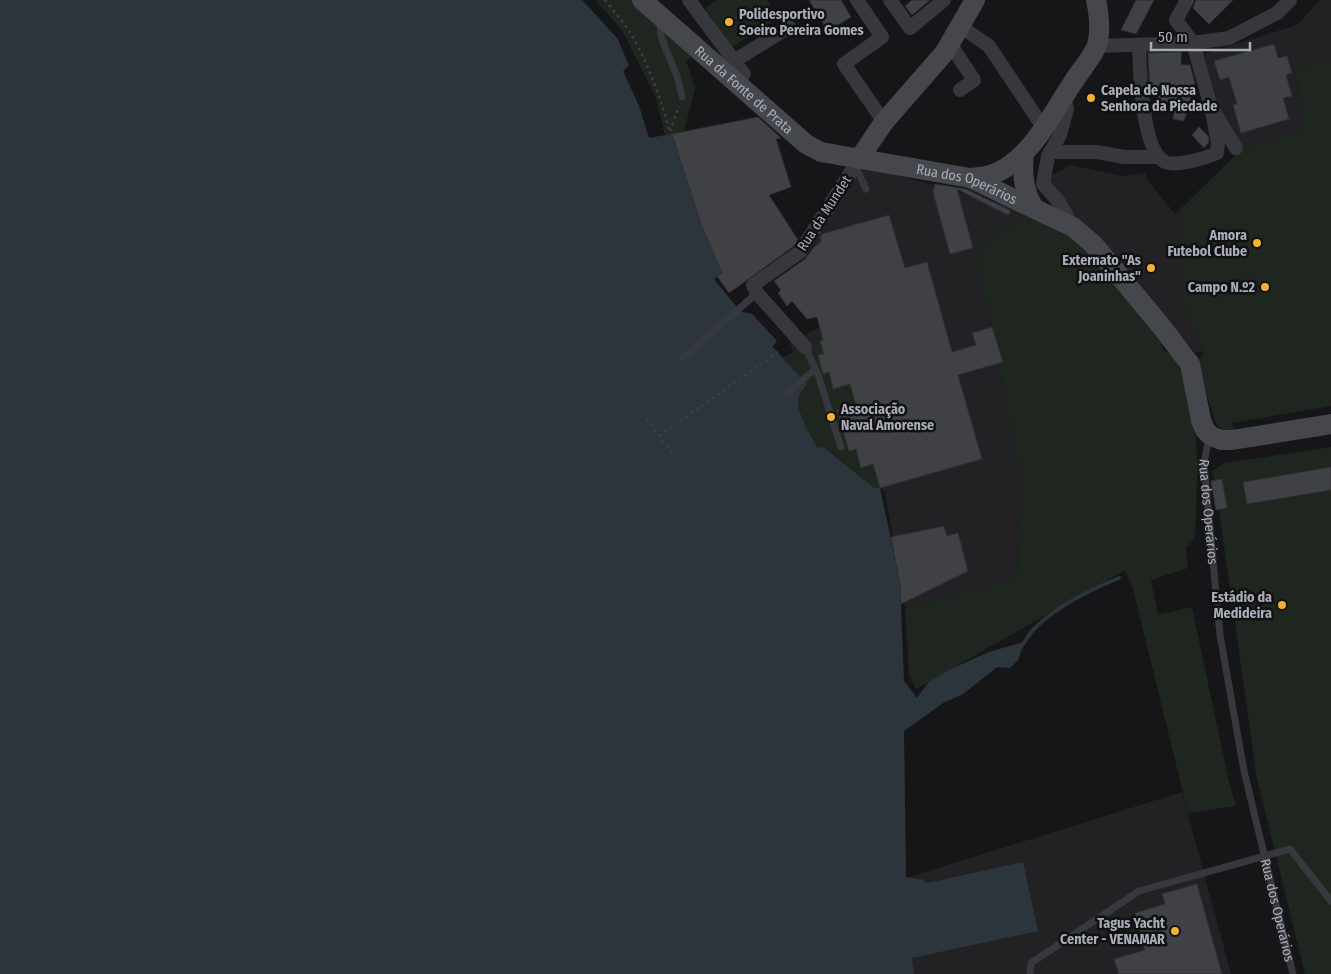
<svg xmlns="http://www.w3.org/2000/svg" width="1331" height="974" font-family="'Fira Sans Condensed',sans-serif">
<rect width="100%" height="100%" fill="#161618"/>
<!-- built -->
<g fill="#222225">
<path d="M1320,0H1331V59L1295,70L1304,130L1243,148L1219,109L1204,54L1297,25Z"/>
<path d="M860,165L1029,211L976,252L1020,473L1017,578L905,608L885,492L825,438L790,343L838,317L814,244Z"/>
<path d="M1070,165L1122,176L1145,173L1148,181L1175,214L1182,232L1187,314L1204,351L1196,353L1087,232L1069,208L1048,185V178Z"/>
<path d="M1182,792L1231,974H914L911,958L1037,930L1022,862L927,883L906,878Z"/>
</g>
<!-- green -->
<g fill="#1e261f">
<path d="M582,0L617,38L629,65L623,71L639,106L649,138L665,135L656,98L622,30L595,0H631L692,56L686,60L695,89L684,131L672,134L701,224L722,273L713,279L740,311L752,314L777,341L772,346L783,357L836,335L880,488L891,537L901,604L904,681L916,698L929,682L916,689L909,675L905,608L1017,578L1020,473L976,252L1029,211L1080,242L1165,336L1162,344L1163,350L1175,357L1183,377L1194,420L1198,464L1195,533L1193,541L1186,547L1188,568L1151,580L1158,615L1192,607L1229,782L1236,806L1188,813L1133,589L1125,570L953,668L970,662L989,652L1024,642L1018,660L1010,668L997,667L963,694L943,703L904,731L906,877L923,880L927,883L1023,862L1038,931L912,958L914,974Z"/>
<path d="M717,0H768L775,20L732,47L705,8Z"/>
<path d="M1331,59V406L1232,423L1235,434L1223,431L1215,421L1198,365L1204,351L1187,314L1181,282L1182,232L1175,214L1243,148L1304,130L1295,69Z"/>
<path d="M1331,447V974H1305L1257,779L1219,510H1216L1211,481L1214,480L1212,471L1225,463Z"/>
</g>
<!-- water -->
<path fill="#2c353c" d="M0,0H582L617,38L629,65L623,71L639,106L649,138L672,134L701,224L722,273L714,279L740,311L752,314L777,341L772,347L807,384C804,389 799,393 798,398C796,412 811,437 818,448L823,447L874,488H880L900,585L904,681L917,698L929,682L951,669L989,652L1024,642L1018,660L1010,668L997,667L963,694L943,703L904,731L906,877L923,880L927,883L1023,862L1038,931L912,958L914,974H0Z"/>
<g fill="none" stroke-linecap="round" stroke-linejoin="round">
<!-- stream -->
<path stroke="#2c353c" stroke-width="4" d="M1021,647C1025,642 1028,636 1032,631C1055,607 1089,590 1119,578"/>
</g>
<!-- building -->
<g fill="#404145" stroke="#303034">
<path d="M809,0H841L851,17L828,31Z"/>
<path d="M912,0H930L912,15L905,6Z"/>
<path d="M1136,0H1154L1136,34L1121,30Z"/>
<path d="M1196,0H1233L1209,24L1193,8Z"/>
<path d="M1274,44L1278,58L1287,56L1292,73L1286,75L1292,96L1283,98L1289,119L1241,133L1233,105L1237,104L1229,77L1220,80L1214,61Z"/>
<path d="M1181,52V65H1190L1195,84L1184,121L1173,119L1174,112L1167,113V110L1160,111L1157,91H1150L1149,71L1148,53Z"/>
<path d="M758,117L781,138L776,139L791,187L769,195L798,240L794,246L729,293L717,276L722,273L701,224L672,134Z"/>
<path d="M1199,127L1208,136L1209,142L1204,148L1192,135Z"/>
<path d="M935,184L966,189L1011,211L1008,215L957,189L973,248L950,254L933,192Z"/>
<path d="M889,215L905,268L927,262L952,352L976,345L972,333L992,327L1003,362L958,375L982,459L880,488L873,464L861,468L856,449L849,451L837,410L856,405L850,384L833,389L829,372L823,374L818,355L824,354L820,341L823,340L817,317L807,319L792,301L787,306L778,293L781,290L774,281L805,259L813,248L821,242L820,237L822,234Z"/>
<path d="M1331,467V490L1247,504L1243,482Z"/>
<path d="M1222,479L1227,508L1216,510L1211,481Z"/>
<path d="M944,526L947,536L958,533L968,571L901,604L900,585L891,537Z"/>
<path d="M1197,884L1222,974H1119L1114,959L1145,950L1135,913L1165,904L1162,894Z"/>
</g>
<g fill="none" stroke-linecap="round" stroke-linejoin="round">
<!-- path -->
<g stroke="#3d3f44" stroke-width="2.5" stroke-dasharray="2.5 4" stroke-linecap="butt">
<path d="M605,0C613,11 622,20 629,31C648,62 661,98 670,133"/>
<path d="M670,131L679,106"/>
<path d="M647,419L674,455"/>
<path d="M659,436L779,351"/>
</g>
<!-- lane -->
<g stroke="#37383d" stroke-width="7">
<path d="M660,21L661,37L677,76L682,97"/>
<path d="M855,165L866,189"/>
<path d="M805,347L818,375L841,447"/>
<path d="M683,358L757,293"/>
<path d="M788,393L815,369"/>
<path id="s1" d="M1211,437L1207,447L1204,464L1220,635L1244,771L1293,974"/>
<path d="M1030,974L1031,963L1139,891L1290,849L1331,901"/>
</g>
<!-- street -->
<g stroke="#37383d" stroke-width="14">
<path d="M689,0L744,74L734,81"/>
<path d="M857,0L882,37L844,64L884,122"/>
<path d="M890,0L910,28L944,0"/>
<path d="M1187,0L1176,20L1193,43L1211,107L1236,148"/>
<path d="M960,26L989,46L1043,127"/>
<path d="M950,44L974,80L960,90"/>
<path d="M1139,45C1140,69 1141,150 1165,162C1176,167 1206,158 1217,153L1218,143L1211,107"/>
<path d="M1097,46L1193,43L1229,38L1277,13L1290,0"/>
<path d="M734,61L789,27"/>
<path d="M1064,96L1067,109L1060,135L1048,156L1043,184L1059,202L1073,227"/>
<path d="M1050,152H1097L1124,157H1158"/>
<path d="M805,347L757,293L753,285L800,252L859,159"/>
</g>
<!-- secondary -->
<g stroke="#45474d" stroke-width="20">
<path id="s2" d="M642,0L806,144L821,152L970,178L1073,227L1093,244L1161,326L1190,364L1201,420L1205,430L1211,436L1221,440H1232L1331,424"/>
<path d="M1024,153C1022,174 1023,190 1034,208"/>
<path d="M859,159L884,122L945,52L975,0"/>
<path d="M970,178C979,177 988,177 996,173C1032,157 1051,115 1072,84C1078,74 1094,55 1097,45C1101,31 1099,14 1096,0"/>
</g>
</g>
<!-- markers -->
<g fill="#f2b134" stroke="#111113" stroke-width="2">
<circle cx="729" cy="22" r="5"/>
<circle cx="1091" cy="98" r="5"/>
<circle cx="1257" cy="243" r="5"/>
<circle cx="1151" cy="268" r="5"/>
<circle cx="1265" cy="287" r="5"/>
<circle cx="831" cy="417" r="5"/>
<circle cx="1282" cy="605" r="5"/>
<circle cx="1175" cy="931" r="5"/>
</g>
<g text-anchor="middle" stroke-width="5" stroke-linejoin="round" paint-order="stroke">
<!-- poi labels -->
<g font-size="14" font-weight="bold" fill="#a8adb8" stroke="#111113" text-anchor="end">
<text x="739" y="19" text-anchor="start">Polidesportivo<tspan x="739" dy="16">Soeiro Pereira Gomes</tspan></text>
<text x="1101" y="95" text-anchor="start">Capela de Nossa<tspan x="1101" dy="16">Senhora da Piedade</tspan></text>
<text x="1247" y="240">Amora<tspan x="1247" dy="16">Futebol Clube</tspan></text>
<text x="1141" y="265">Externato "As<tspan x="1141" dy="16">Joaninhas"</tspan></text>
<text x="1255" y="292">Campo N.º2</text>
<text x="841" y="414" text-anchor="start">Associação<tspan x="841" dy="16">Naval Amorense</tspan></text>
<text x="1272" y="602">Estádio da<tspan x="1272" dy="16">Medideira</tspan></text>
<text x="1165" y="928">Tagus Yacht<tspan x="1165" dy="16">Center - VENAMAR</tspan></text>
</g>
<!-- street labels -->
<g font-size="14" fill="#a8adb8" stroke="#111113">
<text dy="5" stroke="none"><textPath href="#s2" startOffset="136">Rua da Fonte de Prata</textPath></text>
<text dy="5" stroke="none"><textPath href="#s2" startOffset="385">Rua dos Operários</textPath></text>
<text transform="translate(824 213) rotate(-57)" y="5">Rua da Mundet</text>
<text dy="5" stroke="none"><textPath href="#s1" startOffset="76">Rua dos Operários</textPath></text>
<text dy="5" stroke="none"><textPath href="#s1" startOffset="481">Rua dos Operários</textPath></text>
</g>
</g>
<!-- scale -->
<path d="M1151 42v8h99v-8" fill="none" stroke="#a8adb8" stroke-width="2.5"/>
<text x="1158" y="42" font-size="15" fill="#a8adb8" stroke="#111113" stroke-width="4" paint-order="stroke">50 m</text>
</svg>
